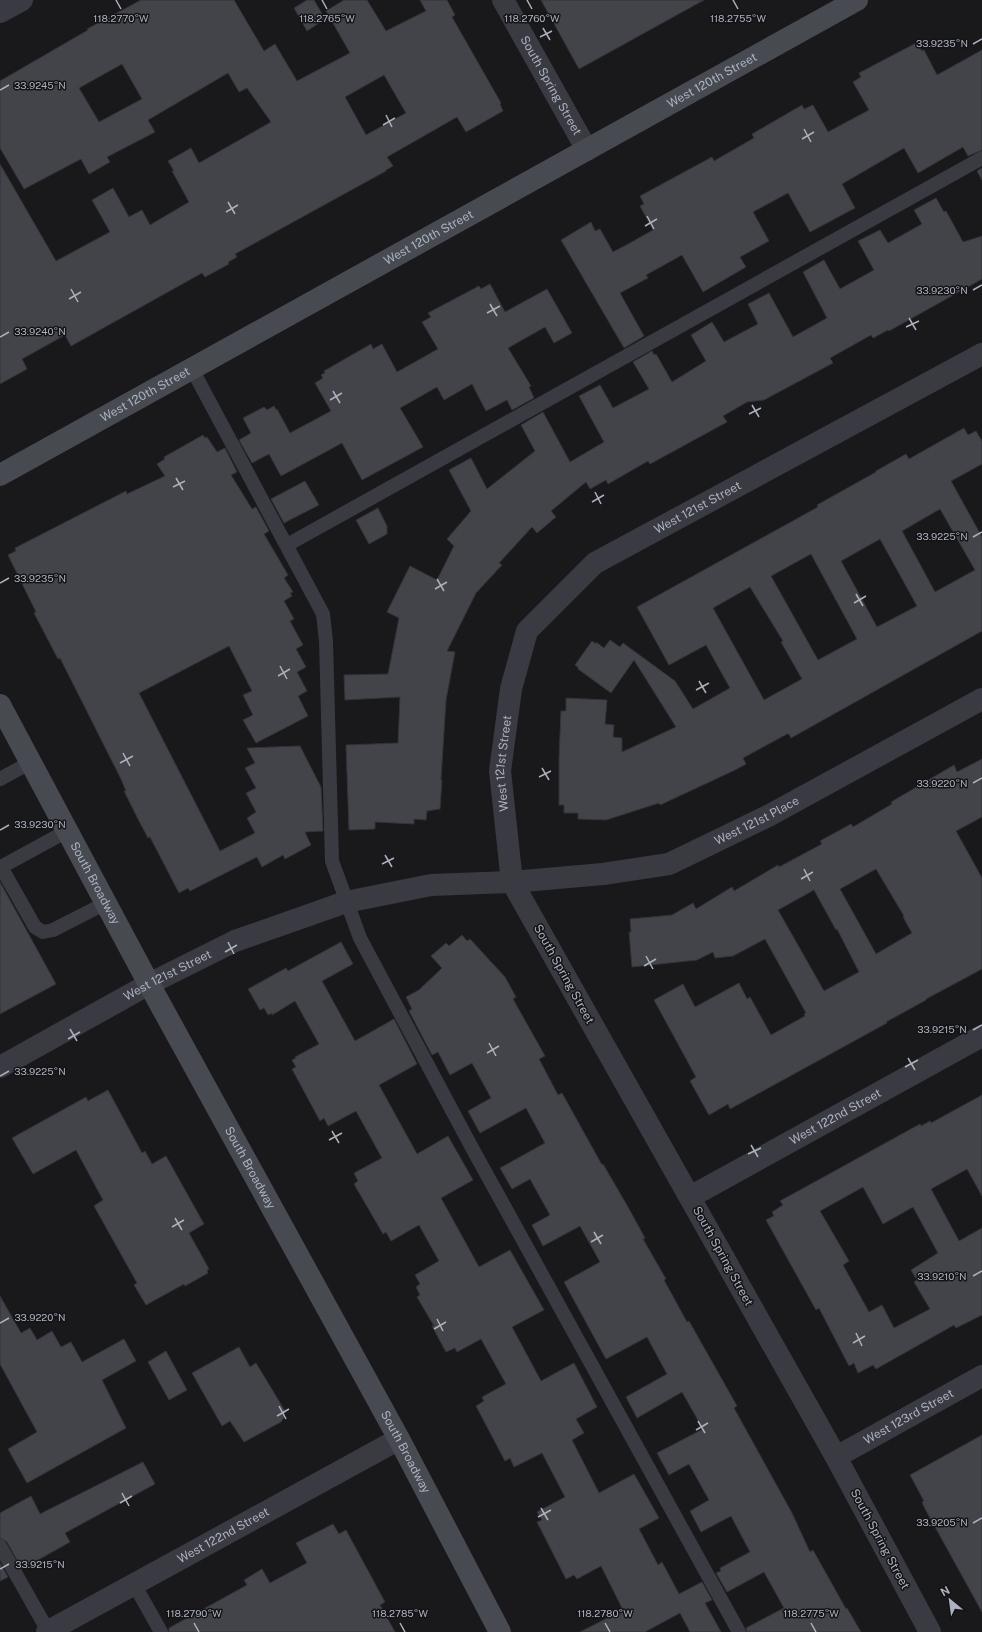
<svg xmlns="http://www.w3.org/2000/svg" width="982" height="1632" font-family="'Public Sans',sans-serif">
<rect width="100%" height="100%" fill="#19191c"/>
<!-- building -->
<g fill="#434449" stroke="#333338" fill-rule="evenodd">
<path d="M141,0H234L264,51L275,44L297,81L350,53L326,11L344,0H367L386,31L426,11L420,0H447L455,15L452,17L501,103L500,104L503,111L466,132L457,117L387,157L393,166L386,170V171L235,254L237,257L228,262L229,264L205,277L202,273L71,346L65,335L22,359L27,369L0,384V164L56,261L110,232L92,200L113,188L129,217L142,210L150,225L189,202L172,171H174L168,161L191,148L199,163L271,122L247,88L239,92L228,73L148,120L155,132L107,157L110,162L89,174L81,159L24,189L0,148V81L88,30L87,29ZM122,64L142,99L99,122L79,88ZM384,75L406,113L366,135L345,97Z"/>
<path d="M307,0H314L325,19L307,31L294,8Z"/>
<path d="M541,0H704L579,69Z"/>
<path d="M916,43L919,48H920L922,51L924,50L937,75L982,50V150L968,156L963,147L918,173L904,148L842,184L855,208L810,232L788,193L753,212L769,241L740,257L746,267L703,292L682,255L646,275L648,278L620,293L644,336L624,348L561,240L591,222L595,231L600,229L613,252L630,243L653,230L640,206L644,204L640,196L712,157L714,161L754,138L752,134L802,105L804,109L813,105L828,132L869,110L853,82L861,77L859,73Z"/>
<path d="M982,168V180L977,171Z"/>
<path d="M936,198L944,212L946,211L963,242L982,236V279L889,331L888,330L873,338L871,335L830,358L833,363L764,400L747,402L723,416L727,422L650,464L648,461L608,484L606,480L590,489L586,482L551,511L556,517L537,533L532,527L499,563L502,565L476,593L447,651L455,652L446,700L441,780H442L440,809L427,811L426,820L414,819V824L375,822V829L349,830L346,745L398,743L400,697L345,700L344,675L388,674L399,618L387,612L410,566L437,580L454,546L447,539L471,511L449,470L471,458L487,489L535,451L521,425L543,412L570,462L604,442L579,396L600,385L613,408L649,389L633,362L652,351L654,355L656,354L672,382L706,361L691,335L712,322L724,342L758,324L748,304L769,293L793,337L827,318L803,272L824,260L840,289L874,270L858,241L880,230L888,243L922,224L914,210Z"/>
<path d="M490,284L505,312L547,289L572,333L554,343L545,327L508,348L531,386L529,387L534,398L512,410L507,400L486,411L472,384L444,400L437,387L400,408L423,447L362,480L342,443L281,476L269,454L252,463L239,440L251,433L243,418L264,407L267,410L274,406L276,410L277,409L290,433L331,411L315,383L323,378L321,375L325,373L324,371L371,344L373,349L382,344L397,372L438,349L422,322L431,317L428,313L479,286L481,289Z"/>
<path d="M964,428L968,435L976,431L982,441V464L951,481L982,537V631L791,738L789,734H787L743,758L746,764L735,770L660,805L659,803L606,820L578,819V813H564V805H559V758L561,711H566V698L607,700L605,724L614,725L613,737L622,738V752L676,727L634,660L611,693L578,669V667L575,665L592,641L596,644V642L604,648L610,640L620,647L623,643L675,681L693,709L730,688L706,645L669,665L637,607L818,507L817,505L876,472V471L906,454L909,459ZM940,509L975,570L935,592L902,531ZM880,539L917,606L877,627L841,561ZM811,554L857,639L818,660L771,576ZM750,587L783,641L781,642L802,679L764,700L713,608Z"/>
<path d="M203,435L205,438L207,437L217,452L225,448L237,472L231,475L252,509L256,507L269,531L264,534L288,575L284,578L293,592L290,593L292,596L284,601L294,619L290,621L303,645L296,649L306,667L297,672L307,691L298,696L308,716L256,743L243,720L253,715L243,695L252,691L229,646L139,693L220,851L255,833L247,818L256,812L246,793L256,788L245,768L255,763L247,748L300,746L321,787L323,831L305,832L311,845L285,859L283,855L262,867L257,857L190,891L188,888L179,893L150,837L148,838L138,819L124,791H126L121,779L60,658L58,659L34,613L36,612L8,555L16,551L15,548L87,511L126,491L127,494L165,476L157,464L165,459L164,457Z"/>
<path d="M305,481L319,505L284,523L271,499Z"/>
<path d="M378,508L387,526V534L369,544L356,520Z"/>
<path d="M982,759V817L956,831L982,878V969L926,999V1000L886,1022L887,1023L730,1109L728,1104L709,1115L690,1081L696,1077L654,1000L683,984L695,1007L739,983L747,999L750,997L771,1035L805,1016L804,1014L806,1013L765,939L733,956L715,958L713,952L697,960L632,967L629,932H631L630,919L672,915L693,903L696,909L732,887L734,891L778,865L779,867L822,844L820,841L851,824L853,827L892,804L891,802L954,765L957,772ZM876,869L904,916L903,917L912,933L876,954L840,889ZM814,890L836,930L837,929L859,972L824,991L778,910Z"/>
<path d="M0,882L56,984L0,1014Z"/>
<path d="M462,935L467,941L470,939L505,977L516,997L513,999L545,1056L539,1059L558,1095L562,1093L602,1165L603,1164L628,1207L645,1238L643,1239L666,1279L664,1280L687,1322L689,1321L737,1406L734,1408L792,1513L810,1552L813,1550L846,1609L847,1608L861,1632H747L746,1628L784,1608L764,1572L727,1592L716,1573L721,1571L720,1568L750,1552L731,1516L701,1532L690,1511L709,1500L689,1464L669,1475L657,1453L703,1429L682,1392L637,1418L626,1397L667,1374L647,1337L606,1359L564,1282L600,1262L580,1226L543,1246L532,1225L550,1215L530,1179L512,1189L500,1168L545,1143L526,1108L480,1133L468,1111L491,1098L472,1063L450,1075L438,1052L432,1055L409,1011L412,1009L406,997L419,990L442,968L431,956L446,943L449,946Z"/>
<path d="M341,942L353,964L322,981L355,1041L394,1019L417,1064L379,1085L417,1154L448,1136L473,1180L441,1198L479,1267L510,1250L544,1310L512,1327L541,1381L574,1363L597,1407L576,1419L584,1433L572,1440L599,1493L634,1474L659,1518L639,1529L658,1565L662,1562L679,1594L702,1582L712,1600L705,1603L721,1632H690L680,1613L645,1632H580L623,1610L601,1566L577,1579L574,1575L566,1579L537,1522L542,1520L537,1512L565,1497L542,1453L514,1467L510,1458L505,1461L476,1406L484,1401L482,1397L506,1384L481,1339L457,1352L455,1348L446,1352L432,1326H434L417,1297L420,1295L416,1287L420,1284L415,1275L439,1261L419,1225L391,1241L386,1232L383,1234L354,1184L358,1181L354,1173L382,1158L377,1149L356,1111L328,1126L324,1118L320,1121L292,1069L296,1067L292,1060L296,1058L295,1057L319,1044L295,1001L272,1015V1013L268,1015L264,1008L260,1010L248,989L286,968L288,971Z"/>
<path d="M108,1090L142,1153L145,1151L152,1164L166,1156L204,1224L189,1233L209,1269L207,1270L208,1273L185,1286L184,1284L146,1305L134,1285L137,1283L94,1206L103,1200L76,1150L33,1174L12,1138L86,1097L88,1101Z"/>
<path d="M982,1095V1196L967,1169L931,1189L959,1241L982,1228V1315L956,1328L954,1325L876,1369L873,1365L858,1373L854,1363L849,1366L819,1308L816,1310L766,1220L774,1216L772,1212L783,1205L780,1201L920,1124L921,1126L930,1121L931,1123ZM863,1187L883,1224L913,1207L938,1253L911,1270L917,1280L914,1282L930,1309L894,1328L882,1305L869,1312L843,1265L849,1261L820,1211Z"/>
<path d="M0,1296L21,1333L30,1328L37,1340L52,1331L61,1347L71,1342L82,1362L124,1339L136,1361L102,1380L126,1428L27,1483L8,1449L37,1432L0,1364Z"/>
<path d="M239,1347L250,1367L256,1363L285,1411L284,1417L281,1422L244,1442L230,1421L222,1426L192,1373Z"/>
<path d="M166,1351L187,1390L169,1400L148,1362Z"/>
<path d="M982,1435V1612L924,1507L922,1502L924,1501L910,1475Z"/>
<path d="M143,1462L155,1484L65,1533L70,1542L22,1569L7,1542L0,1538V1513L31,1496L40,1514Z"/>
<path d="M333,1524L339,1534L346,1530L385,1602L380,1605L395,1632H169V1628L247,1585L244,1580L262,1569L270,1583L307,1563L296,1543Z"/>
<path d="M0,1563L8,1577L0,1581Z"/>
</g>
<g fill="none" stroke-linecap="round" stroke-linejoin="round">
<!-- lane -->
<g stroke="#3a3b42" stroke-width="14">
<path d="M192,369L323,614L326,641L332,861L360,938L471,1146L739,1632"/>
<path d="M287,545L982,158"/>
<path d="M0,779L31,762"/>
<path d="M67,831L1,867L35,927L43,932L53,930L106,903"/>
<path d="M0,1546L48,1631"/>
<path d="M134,1584L161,1632"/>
</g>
<!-- street -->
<g stroke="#3a3b42" stroke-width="22">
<path id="s1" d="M503,0L587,150"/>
<path d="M0,12L22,0"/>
<path id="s2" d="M0,1067L149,984L235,941L346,902L431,885L512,882L603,874L669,864L768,816L982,699"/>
<path id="s3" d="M690,1197L982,1036"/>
<path id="s4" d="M836,1457L982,1376"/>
<path id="s5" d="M47,1632L399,1439"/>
<path id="s6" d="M930,1632L836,1457L512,882L500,771L511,689L527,631L595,563L982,354"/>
</g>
<!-- secondary -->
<g stroke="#484a52" stroke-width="22">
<path id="s7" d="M0,475L857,0"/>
<path id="s8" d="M0,705L149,984L399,1439L500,1632"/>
</g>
</g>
<!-- ticks -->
<path fill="none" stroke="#abb1bd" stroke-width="1.5" d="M116,0L121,9M322,0L327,9M527,0L532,9M733,0L738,9M543,28L550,40M540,37L552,31M973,44L982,39M0,90L9,85M386,115L392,127M383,125L395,118M804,129L811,142M802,139L814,132M228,202L235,214M226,212L238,205M647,216L654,229M645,226L657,219M71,289L78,302M973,290L982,285M69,299L81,292M490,304L497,316M487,313L500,306M909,318L916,330M906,327L919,321M0,337L9,332M333,391L340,403M330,400L342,393M752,405L759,417M749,414L761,408M176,478L183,490M173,487L185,481M595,492L601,504M592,502L604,495M973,537L982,532M437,579L444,591M0,583L9,578M435,589L447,582M856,594L863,606M854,603L866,596M280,666L287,679M278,676L290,669M699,681L706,693M696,690L709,683M123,753L130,766M120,763L133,756M542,768L549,780M539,777L551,771M973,783L982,778M0,830L9,825M385,855L392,867M382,864L394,858M804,869L810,881M801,879L813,872M228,942L234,954M225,952L237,945M646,956L653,969M644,966L656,959M70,1029L77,1041M973,1030L982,1025M68,1039L80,1032M489,1043L496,1056M487,1053L499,1046M908,1058L915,1070M905,1067L918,1060M0,1076L9,1071M332,1131L339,1143M329,1140L342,1133M751,1145L758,1157M748,1154L761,1148M175,1218L182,1230M172,1227L184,1220M594,1232L601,1244M591,1242L603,1235M973,1276L982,1271M437,1319L443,1331M0,1323L9,1318M434,1329L446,1322M856,1333L862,1346M853,1343L865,1336M279,1406L286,1419M277,1416L289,1409M698,1421L705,1433M696,1430L708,1423M122,1493L129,1506M120,1503L132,1496M541,1508L548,1520M538,1517L551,1510M973,1523L982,1518M0,1569L9,1564M194,1623L199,1632M400,1623L405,1632M605,1623L610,1632M811,1623L816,1632"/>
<g text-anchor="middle" stroke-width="3" stroke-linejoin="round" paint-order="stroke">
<!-- street labels -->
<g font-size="12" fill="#abb1bd" stroke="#141417">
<text dy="4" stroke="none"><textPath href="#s7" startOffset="814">West 120th Street</textPath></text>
<text dy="4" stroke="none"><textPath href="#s1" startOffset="98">South Spring Street</textPath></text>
<text dy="4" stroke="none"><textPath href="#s7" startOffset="490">West 120th Street</textPath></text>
<text dy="4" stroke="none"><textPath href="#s7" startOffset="166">West 120th Street</textPath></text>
<text dy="4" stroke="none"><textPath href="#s6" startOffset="1326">West 121st Street</textPath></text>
<text dy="4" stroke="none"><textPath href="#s6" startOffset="978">West 121st Street</textPath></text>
<text dy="4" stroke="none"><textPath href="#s2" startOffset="808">West 121st Place</textPath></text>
<text dy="4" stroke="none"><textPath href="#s8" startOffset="202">South Broadway</textPath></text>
<text transform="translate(564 974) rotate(61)" y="4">South Spring Street</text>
<text dy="4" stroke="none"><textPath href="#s2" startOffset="191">West 121st Street</textPath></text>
<text dy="4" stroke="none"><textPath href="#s3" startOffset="166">West 122nd Street</textPath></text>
<text dy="4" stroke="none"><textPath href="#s8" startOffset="526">South Broadway</textPath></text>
<text transform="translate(723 1256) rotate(61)" y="4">South Spring Street</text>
<text dy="4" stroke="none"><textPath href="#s4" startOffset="83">West 123rd Street</textPath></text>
<text dy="4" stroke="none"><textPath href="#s8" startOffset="850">South Broadway</textPath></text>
<text dy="4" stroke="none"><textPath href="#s5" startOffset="201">West 122nd Street</textPath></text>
<text transform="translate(880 1539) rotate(62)" y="4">South Spring Street</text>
</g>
</g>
<g font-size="10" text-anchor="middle" fill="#abb1bd" stroke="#141417" stroke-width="3" stroke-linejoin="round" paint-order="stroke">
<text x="121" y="22">118.2770°W</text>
<text x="327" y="22">118.2765°W</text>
<text x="532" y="22">118.2760°W</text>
<text x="738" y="22">118.2755°W</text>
<text x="942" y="47">33.9235°N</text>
<text x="40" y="89">33.9245°N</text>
<text x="942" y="294">33.9230°N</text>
<text x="40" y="335">33.9240°N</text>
<text x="942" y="540">33.9225°N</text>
<text x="40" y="582">33.9235°N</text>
<text x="942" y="787">33.9220°N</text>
<text x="40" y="828">33.9230°N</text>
<text x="942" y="1033">33.9215°N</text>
<text x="40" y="1075">33.9225°N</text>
<text x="942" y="1280">33.9210°N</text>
<text x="40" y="1321">33.9220°N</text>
<text x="942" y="1526">33.9205°N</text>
<text x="40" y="1568">33.9215°N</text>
<text x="194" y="1617">118.2790°W</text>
<text x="400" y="1617">118.2785°W</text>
<text x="605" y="1617">118.2780°W</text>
<text x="811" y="1617">118.2775°W</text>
</g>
<!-- north arrow -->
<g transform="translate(950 1600) rotate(331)" stroke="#141417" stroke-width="3" paint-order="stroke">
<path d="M0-3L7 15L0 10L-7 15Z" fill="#abb1bd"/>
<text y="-6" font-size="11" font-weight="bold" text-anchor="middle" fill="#abb1bd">N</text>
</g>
</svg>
